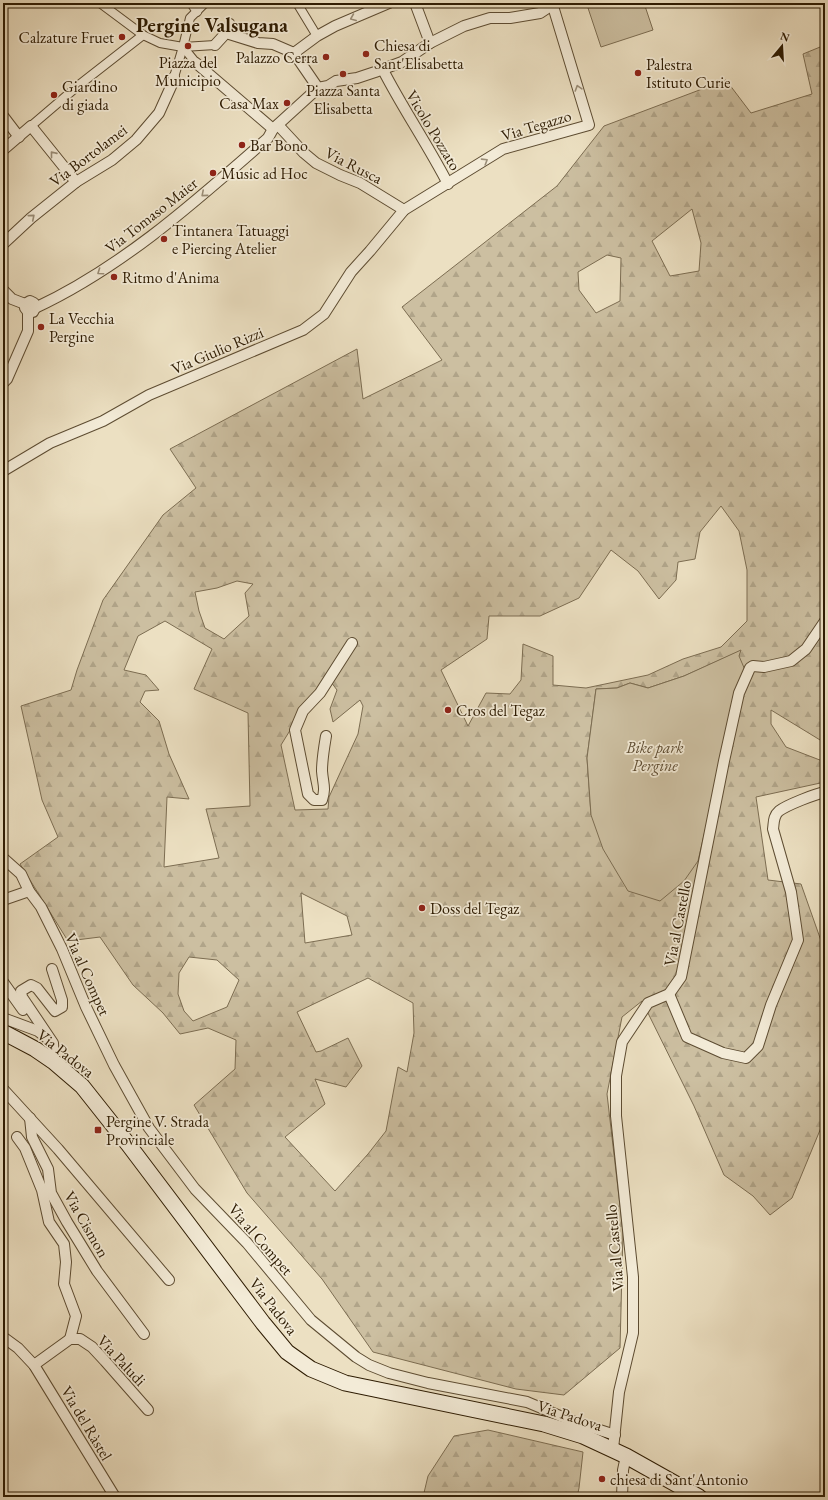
<svg xmlns="http://www.w3.org/2000/svg" width="828" height="1500" font-family="'EB Garamond',serif">
<defs>
<pattern id="forest-firs" width="22" height="20" patternUnits="userSpaceOnUse"><rect width="22" height="20" fill="#ccbfa1"/><path d="M5 1l3.5 6h-7zM16 11l3.5 6h-7z" fill="#b0a489"/></pattern>
</defs>
<rect width="100%" height="100%" fill="#ece0c2"/>
<filter id="stains"><feTurbulence type="fractalNoise" baseFrequency=".005" numOctaves="4"/><feColorMatrix values="0 0 0 0 .2 0 0 0 0 .09 0 0 0 0 .02 0 0 0 .5 -.17"/></filter>
<radialGradient id="worn" r=".72"><stop offset=".6" stop-color="#630" stop-opacity="0"/><stop offset="1" stop-color="#630" stop-opacity=".3"/></radialGradient>
<!-- forest -->
<g fill="url(#forest-firs)" stroke="#7c6d52" fill-rule="evenodd">
<path d="M825,45V743L771,710V724L786,747L825,762V782L756,797L768,880L801,884L825,952V1118L792,1198L770,1215L753,1196L724,1175L694,1106L642,1001L622,1017L607,1094L623,1232L620,1348L564,1395L516,1389L373,1352L322,1279L247,1193L194,1105L235,1069L236,1040L208,1028L180,1034L163,1013L133,985L100,937L68,941L20,864L58,837L42,800L21,706L71,690L77,670L103,600L163,515L196,488L170,449L357,349L363,399L442,360L402,307L557,186L604,126L726,80L751,113L812,94L803,54ZM692,209L701,243L699,271L670,276L652,241ZM607,255L621,258L620,301L596,313L579,290L578,272ZM721,506L739,531L747,570V621L721,647L683,659L648,675L586,688L553,685V656L523,644L521,680L510,694L486,693L468,726L441,670L487,639L489,616H540L579,598L611,550L638,571L659,599L676,580L678,562L695,559L700,532ZM237,581L253,584L245,593L249,616L224,639L205,628L199,611L195,592L217,588ZM165,621L212,649L194,689L248,713L250,806L206,809L219,858L164,867L167,797L189,799L169,754L159,721L140,702L145,691L159,690L146,675L124,670L138,636ZM740,651L739,656L591,815L587,758L596,689L617,688L630,683L648,688L684,676ZM331,682L337,690L330,709L333,722L360,700L363,706L358,734L329,797L328,809L295,810L281,745L313,693ZM301,893L347,916L352,935L305,943ZM189,957L217,960L239,980L227,1007L193,1021L184,1011L178,994L179,973ZM368,978L413,1003L414,1033L407,1072L398,1067L386,1131L368,1154L335,1191L285,1137L325,1104L315,1079L346,1087L362,1066L348,1038L321,1051L316,1052L297,1012Z"/>
<path d="M488,1430L583,1452L579,1488L577,1497H423L428,1476L454,1436Z"/>
</g>
<!-- park -->
<g fill="#ccbfa1" stroke="#7c6d52">
<path d="M593,3H644L653,30L601,47L587,5Z"/>
<path d="M741,650L739,656L745,670L740,680L698,861L684,881L660,901L628,891L603,849L591,815L587,758L596,689L617,688L630,683L648,688L684,676Z"/>
</g>
<g fill="none" stroke-linecap="round" stroke-linejoin="round">
<!-- pedestrian casing -->
<g stroke="#5d4c32" stroke-width="10">
<g id="pedestrian">
<path d="M100,3L143,35L160,43L183,47L196,63"/>
<path d="M191,3L197,12"/>
<path d="M297,3L317,36"/>
<path d="M226,33L230,23"/>
<path d="M183,47L215,45"/>
<path d="M174,77L183,47L190,18L205,3"/>
<path d="M31,126L79,85L143,35"/>
</g>
</g>
<!-- minor casing -->
<g stroke="#5d4c32" stroke-width="12">
<g id="minor">
<path d="M415,3L430,43"/>
<path d="M215,45L226,33L258,43L273,44L294,53L318,88"/>
<path d="M294,53L317,36L335,26L389,3"/>
<path d="M196,63L273,129"/>
<path d="M383,70C403,109 428,145 448,184"/>
<path d="M318,88L328,86L336,81L357,78L375,72L402,62L430,43L464,26L490,18H510L540,13L552,5"/>
<path d="M3,116L19,137"/>
<path d="M278,125L304,153L316,163L340,175L360,183L404,210"/>
<path d="M3,150L31,126L76,182"/>
<path d="M3,244L31,218L76,182L112,160L136,140L159,113L173,82L174,77"/>
<path d="M3,290L12,299L25,304"/>
<path d="M30,301L34,303L35,308L33,312H28L25,308V304Z"/>
<path d="M35,308C123,267 196,201 268,138L273,129L318,88"/>
<path d="M3,383L7,379L28,331V312"/>
<path d="M3,471L50,443L103,421L149,395L303,330L324,314L351,272L370,251L404,210L503,149L589,125L552,3"/>
<path d="M326,736C324,748 322,759 322,771C323,784 326,788 322,800H314L308,794L295,730L303,711L320,693L352,643"/>
<path d="M3,858L21,874L29,891L41,907L62,949L86,1007L114,1065L149,1128L195,1189L247,1243L311,1320L356,1357L369,1365L389,1373L428,1383L527,1402L572,1421L615,1435"/>
<path d="M3,900L29,891"/>
<path d="M52,969L62,1000V1007L55,1011L37,988L31,985L21,991L22,997L53,1043L54,1062"/>
<path d="M3,982L23,1010"/>
<path d="M669,994L687,1037L723,1053L746,1058L758,1046L771,1005L798,940L791,892L773,829C774,823 773,816 779,811C787,805 815,794 825,792"/>
<path d="M3,1018L38,1031L47,1038"/>
<path d="M3,1089L58,1149L169,1280"/>
<path d="M30,1118L32,1137L48,1169L51,1193L67,1222L97,1271L144,1334"/>
<path d="M17,1137L25,1148L42,1190L49,1222L64,1244L66,1262L64,1284L76,1316L70,1339"/>
<path d="M3,1337L18,1348L34,1365L115,1497"/>
<path d="M34,1365L70,1339H80L92,1347L105,1361L148,1410"/>
<path d="M613,1449L619,1392L633,1333V1277L616,1116V1076L622,1042L648,1003L669,994L681,977L724,761L739,693L750,668L753,666L764,667L791,661L806,649L825,621"/>
<path d="M622,1497L623,1470L626,1456"/>
</g>
</g>
<!-- secondary casing -->
<g stroke="#2d1b02" stroke-width="17">
<path id="secondary" d="M3,1032L35,1049L54,1062L82,1086L128,1144L263,1323L287,1352L311,1369L345,1383L544,1424L583,1436L626,1456L699,1497"/>
</g>
<!-- pedestrian -->
<use href="#pedestrian" stroke="#f3ebd7" stroke-width="8"/>
<!-- minor -->
<use href="#minor" stroke="#f3ebd7" stroke-width="10"/>
<!-- secondary -->
<use href="#secondary" stroke="#f3ebd7" stroke-width="15"/>
</g>
<!-- one-way arrows -->
<defs><path id="oneway-chevron" d="M-2-3.5L2.5 0L-2 3.5" fill="none" stroke-width="1.6" stroke-linecap="round" stroke-linejoin="round"/></defs>
<g stroke="#9a8d77">
<use href="#oneway-chevron" transform="translate(353 18) rotate(157)"/>
<use href="#oneway-chevron" transform="translate(578 88) rotate(-107)"/>
<use href="#oneway-chevron" transform="translate(53 154) rotate(-129)"/>
<use href="#oneway-chevron" transform="translate(485 161) rotate(-32)"/>
<use href="#oneway-chevron" transform="translate(204 194) rotate(139)"/>
<use href="#oneway-chevron" transform="translate(32 217) rotate(-40)"/>
<use href="#oneway-chevron" transform="translate(100 272) rotate(145)"/>
</g>
<!-- markers -->
<g fill="#8f2418" stroke="#f3ebd7" stroke-width="1.5">
<circle cx="122" cy="37" r="4"/>
<circle cx="188" cy="46" r="4"/>
<circle cx="366" cy="54" r="4"/>
<circle cx="326" cy="57" r="4"/>
<circle cx="638" cy="73" r="4"/>
<circle cx="343" cy="74" r="4"/>
<circle cx="54" cy="95" r="4"/>
<circle cx="287" cy="103" r="4"/>
<circle cx="242" cy="145" r="4"/>
<circle cx="213" cy="173" r="4"/>
<circle cx="164" cy="239" r="4"/>
<circle cx="114" cy="277" r="4"/>
<circle cx="41" cy="327" r="4"/>
<circle cx="448" cy="710" r="4"/>
<circle cx="422" cy="908" r="4"/>
<rect x="94" y="1126" width="8" height="8" rx="2"/>
<circle cx="602" cy="1479" r="4"/>
</g>
<g text-anchor="middle" stroke-width="3.5" stroke-linejoin="round" paint-order="stroke">
<!-- poi labels -->
<g font-size="16" fill="#2d1b02" stroke="#f3ebd7" text-anchor="start">
<text x="114" y="43" text-anchor="end">Calzature Fruet</text>
<text x="374" y="51">Chiesa di<tspan x="374" dy="18">Sant'Elisabetta</tspan></text>
<text x="318" y="63" text-anchor="end">Palazzo Cerra</text>
<text x="188" y="68" text-anchor="middle">Piazza del<tspan x="188" dy="18">Municipio</tspan></text>
<text x="646" y="70">Palestra<tspan x="646" dy="18">Istituto Curie</tspan></text>
<text x="62" y="92">Giardino<tspan x="62" dy="18">di giada</tspan></text>
<text x="343" y="96" text-anchor="middle">Piazza Santa<tspan x="343" dy="18">Elisabetta</tspan></text>
<text x="279" y="109" text-anchor="end">Casa Max</text>
<text x="250" y="151">Bar Bono</text>
<text x="221" y="179">Music ad Hoc</text>
<text x="172" y="236">Tintanera Tatuaggi<tspan x="172" dy="18">e Piercing Atelier</tspan></text>
<text x="122" y="283">Ritmo d'Anima</text>
<text x="49" y="324">La Vecchia<tspan x="49" dy="18">Pergine</tspan></text>
<text x="456" y="716">Cros del Tegaz</text>
<text x="430" y="914">Doss del Tegaz</text>
<text x="106" y="1127">Pergine V. Strada<tspan x="106" dy="18">Provinciale</tspan></text>
<text x="610" y="1485">chiesa di Sant'Antonio</text>
</g>
<!-- street labels -->
<g font-size="16" fill="#2d1b02" stroke="#f3ebd7">
<text transform="translate(536 125) rotate(-17)" y="6">Via Tegazzo</text>
<text transform="translate(434 130) rotate(59)" y="6">Vicolo Pozzato</text>
<text transform="translate(88 155) rotate(-37)" y="6">Via Bortolamei</text>
<text transform="translate(354 165) rotate(27)" y="6">Via Rusca</text>
<text transform="translate(151 215) rotate(-38)" y="6">Via Tomaso Maier</text>
<text transform="translate(217 350) rotate(-23)" y="6">Via Giulio Rizzi</text>
<text transform="translate(677 923) rotate(-79)" y="6">Via al Castello</text>
<text transform="translate(88 974) rotate(66)" y="6">Via al Compet</text>
<text transform="translate(66 1053) rotate(38)" y="6">Via Padova</text>
<text transform="translate(87 1224) rotate(60)" y="6">Via Cismon</text>
<text transform="translate(261 1239) rotate(49)" y="6">Via al Compet</text>
<text transform="translate(614 1248) rotate(-95)" y="6">Via al Castello</text>
<text transform="translate(274 1306) rotate(52)" y="6">Via Padova</text>
<text transform="translate(122 1360) rotate(47)" y="6">Via Paludi</text>
<text transform="translate(570 1415) rotate(18)" y="6">Via Padova</text>
<text transform="translate(87 1423) rotate(59)" y="6">Via del Ràstel</text>
</g>
<!-- park labels -->
<g font-size="16" font-style="italic" fill="#5d4c32" stroke="#f3ebd7">
<text x="655" y="753">Bike park<tspan x="655" dy="18">Pergine</tspan></text>
</g>
<!-- district labels -->
<g font-size="20" font-weight="bold" fill="#2d1b02" stroke="#f3ebd7">
<text x="212" y="32">Pergine Valsugana</text>
</g>
</g>
<!-- margin -->
<rect width="828" height="1500" fill="none" stroke="#ece0c2" stroke-width="16"/>
<rect x="4" y="4" width="820" height="1492" fill="none" stroke="#2d1b02" stroke-width="2"/>
<rect x="8" y="8" width="812" height="1484" fill="none" stroke="#2d1b02"/>
<!-- north arrow -->
<g transform="translate(782 46) rotate(18)" stroke="#f3ebd7" stroke-width="3" paint-order="stroke">
<path d="M0-3L7 15L0 10L-7 15Z" fill="#2d1b02"/>
<text y="-6" font-size="11" font-weight="bold" text-anchor="middle" fill="#2d1b02">N</text>
</g>
<rect width="100%" height="100%" filter="url(#stains)"/>
<rect width="100%" height="100%" fill="url(#worn)"/>
</svg>
